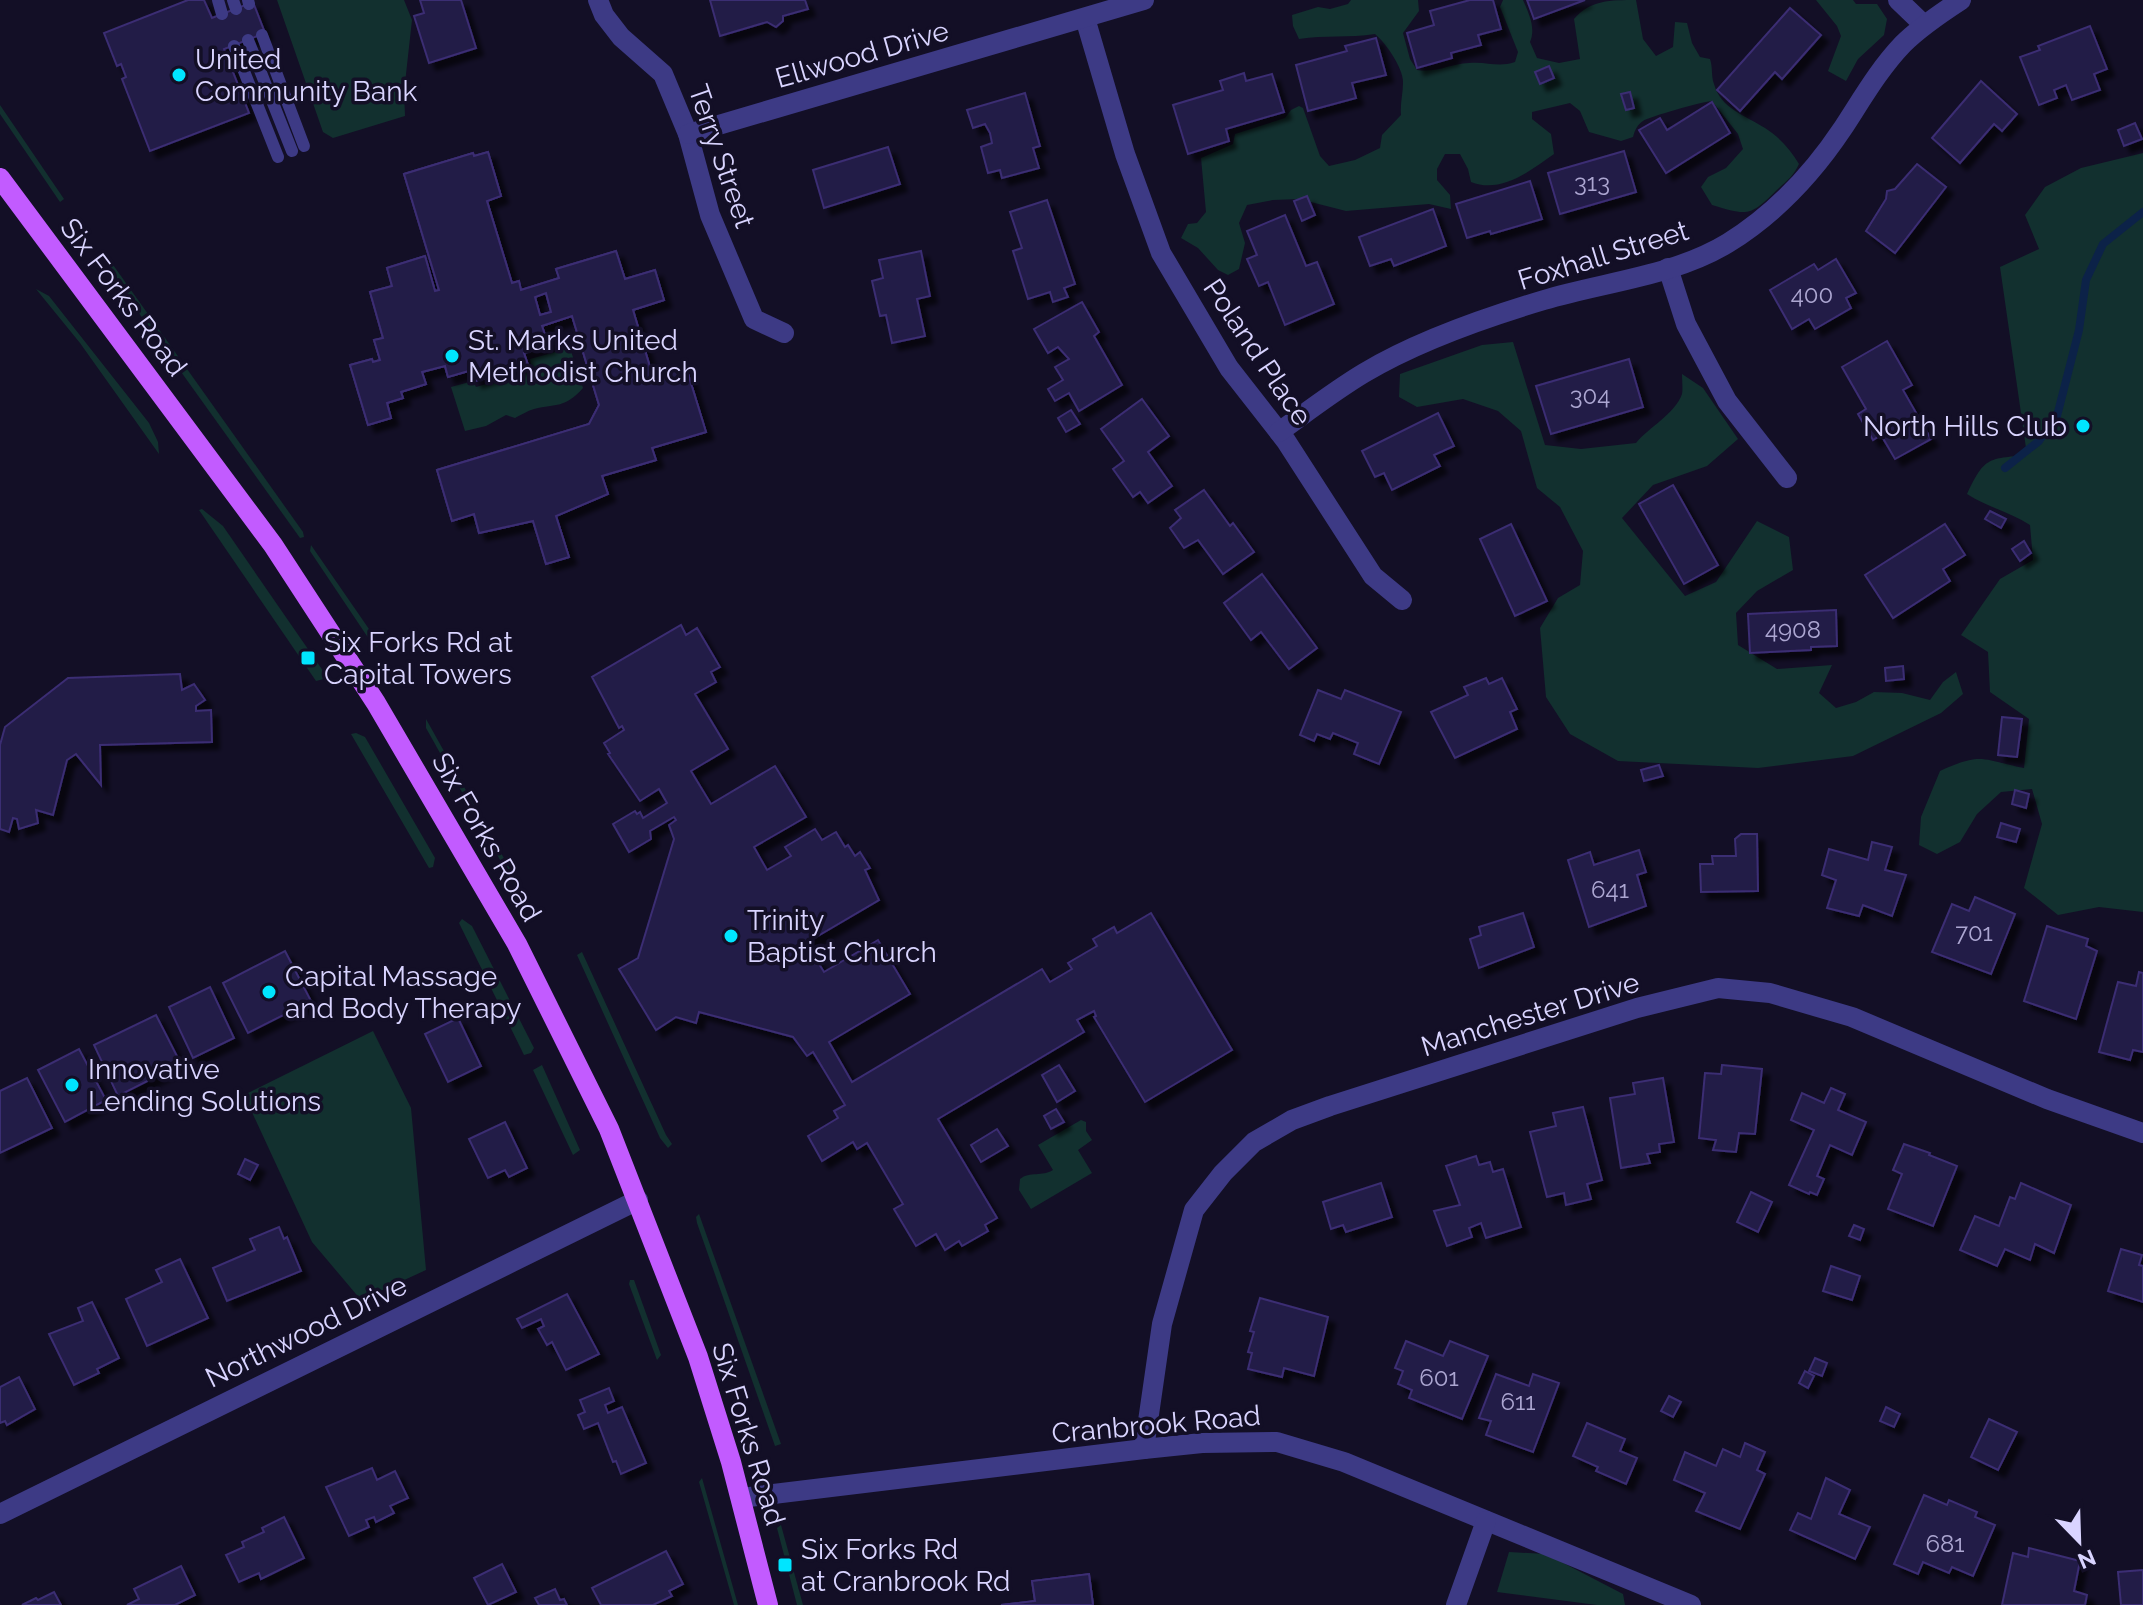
<svg xmlns="http://www.w3.org/2000/svg" width="2143" height="1605" font-family="Raleway,sans-serif">
<defs>
<filter id="shadow"><feDropShadow dx="7" dy="7" stdDeviation="2" flood-color="#0009"/></filter>
</defs>
<rect width="100%" height="100%" fill="#130f26"/>
<!-- green -->
<g fill="#12302f">
<path d="M277,0H404L412,20L404,92L405,116L333,138L323,132Z"/>
<path d="M1351,0H1418L1419,11L1403,33L1410,59L1417,70C1438,73 1449,64 1469,63C1487,61 1497,68 1515,62L1518,52L1500,7L1503,0H1523C1529,14 1536,28 1530,42L1537,58L1559,63L1580,59L1574,19C1590,0 1610,0 1636,0L1643,39L1656,56L1673,47L1675,22L1687,23L1692,43L1700,57L1710,59C1713,68 1711,76 1714,84C1721,109 1745,115 1765,128C1779,137 1790,149 1799,164C1794,175 1788,180 1779,188C1751,215 1751,217 1712,205L1701,187L1708,177L1726,168L1743,149L1738,134L1712,101C1705,101 1648,117 1643,121C1637,125 1635,130 1633,137L1621,141L1589,132L1580,111L1570,103L1532,112V119L1551,134L1554,154C1530,171 1501,194 1471,182L1468,169L1460,154H1445L1437,169V180L1450,195L1451,209L1429,204L1346,211L1299,199L1273,200L1247,205L1239,223L1245,243L1239,269L1228,275L1218,270L1198,248L1181,238L1188,224L1197,223L1206,212L1201,158L1233,144L1235,134L1285,118L1291,110L1299,106L1303,108L1320,156L1329,166L1355,160L1380,148L1382,135L1401,115C1400,103 1403,94 1403,83C1404,69 1385,42 1375,34C1349,38 1325,35 1299,39L1293,26L1292,15L1318,7L1330,9L1348,4Z"/>
<path d="M1816,0H1853L1856,4H1877L1887,19L1884,35L1858,59L1846,81L1828,71L1841,36L1837,26Z"/>
<path d="M0,105L64,199L60,202L0,114Z"/>
<path d="M2143,153V912L2099,907L2058,915L2024,888L2042,824L2032,789L2001,792L1977,814L1960,842L1937,854L1919,845L1921,817L1940,771C1983,751 1982,760 2024,768L2029,719L1990,692L1988,652L1961,635L2000,579L2033,560L2030,525C2010,512 1987,507 1967,494C1985,457 1987,459 2027,455L2000,267L2039,249L2025,215L2045,187L2081,168Z"/>
<path d="M111,262L303,532L304,537L300,538L108,270L107,265Z"/>
<path d="M36,289L49,296L149,423L158,442L159,454L80,343Z"/>
<path d="M1513,342L1545,445L1581,449L1636,443C1649,427 1675,414 1682,394C1683,389 1682,380 1682,374L1703,388L1738,439L1707,466L1653,485L1622,518L1685,596L1716,582L1757,521L1789,537L1793,570L1757,591L1736,613L1738,645L1777,669L1832,665L1819,693L1836,708L1856,702L1874,692L1902,693L1930,700L1943,682L1956,672L1963,694L1941,713L1853,756L1758,768L1618,761L1570,734L1546,697L1540,628L1558,598L1580,585L1583,551L1560,507L1537,488L1521,431L1498,411L1463,399L1417,407L1399,397L1400,374L1482,345Z"/>
<path d="M570,348L583,388C564,409 557,403 534,409C527,411 521,415 515,418L506,415L486,426L465,431L451,387L473,381L476,387L532,371L530,359Z"/>
<path d="M202,509L223,526L328,678L316,681L199,510Z"/>
<path d="M311,545L380,645L375,648L310,551Z"/>
<path d="M426,719L528,901L518,892L426,728Z"/>
<path d="M356,733L365,737L435,858L433,867L429,868L351,734Z"/>
<path d="M462,919L472,926L534,1048L531,1053L524,1055L459,923Z"/>
<path d="M582,952L666,1135L672,1144L668,1148L660,1138L577,955Z"/>
<path d="M373,1031L411,1108L426,1270L361,1300L312,1242L244,1095Z"/>
<path d="M542,1065L580,1150L573,1155L533,1070Z"/>
<path d="M1081,1120L1086,1122V1131L1092,1140L1078,1150L1092,1173L1031,1209L1019,1190L1020,1179C1030,1171 1042,1177 1053,1170L1038,1145Z"/>
<path d="M699,1214L781,1444L775,1446L697,1223L696,1217Z"/>
<path d="M630,1280H634L661,1355L657,1360L629,1284Z"/>
<path d="M702,1478L738,1605H734L699,1482Z"/>
<path d="M781,1525L803,1605H797L777,1528Z"/>
<path d="M1509,1552L1546,1554L1623,1594L1625,1605H1597L1497,1592Z"/>
</g>
<g fill="none" stroke-linecap="round" stroke-linejoin="round">
<!-- stream -->
<path stroke="#0c2248" stroke-width="8" d="M2005,468L2039,441L2057,416L2079,330L2086,280L2103,244L2143,212"/>
</g>
<!-- building -->
<g fill="#241b47" stroke="#3b2d73" stroke-width="2" fill-rule="evenodd" filter="url(#shadow)">
<path d="M188,0H204L212,18L253,2L265,33L224,49L249,113L150,151L122,79L126,77L121,64L117,66L104,33Z"/>
<path d="M420,0H461L476,48L429,63L414,16L424,13Z"/>
<path d="M710,0H805L808,9L783,16V21L776,27L767,22L720,36Z"/>
<path d="M1470,0H1493L1501,29L1478,35L1481,45L1451,53L1452,58L1417,68L1407,33L1434,25L1430,11Z"/>
<path d="M1527,0H1585L1534,19Z"/>
<path d="M1790,8L1821,35L1782,79L1775,72L1740,111L1717,90Z"/>
<path d="M2090,26L2107,69L2094,74L2100,90L2072,100L2066,85L2054,90L2057,98L2039,105L2020,57L2040,50L2038,46Z"/>
<path d="M1376,38L1386,75L1352,83L1356,98L1308,111L1296,65L1347,51L1345,46Z"/>
<path d="M1549,66L1554,78L1540,84L1535,72Z"/>
<path d="M1244,73L1246,81L1272,74L1284,112L1226,129L1229,141L1188,154L1173,105L1223,90L1220,81Z"/>
<path d="M1981,81L2017,114L2002,131L1994,124L1960,163L1932,138Z"/>
<path d="M1630,92L1634,108L1626,110L1621,94Z"/>
<path d="M1025,93L1040,146L1033,148L1039,168L1002,178L1000,170L988,173L981,147L992,143L990,133L985,124L973,128L967,110Z"/>
<path d="M1712,102L1730,133L1666,173L1639,130L1660,118L1667,130Z"/>
<path d="M2135,123L2142,139L2124,146L2118,130Z"/>
<path d="M888,147L900,184L824,208L813,170Z"/>
<path d="M1624,151L1636,192L1560,214L1548,173Z"/>
<path d="M488,152L501,196L487,201L512,283L519,281L521,290L559,278L556,269L616,251L625,279L655,270L664,300L633,310L653,377L686,367L706,432L652,448L656,460L602,476L608,494L556,516L569,557L546,564L533,521L479,533L474,514L452,521L437,470L589,424L599,405L572,316L542,326L549,346L524,353L528,365L475,381L472,370L448,377L445,366L422,372L426,384L401,392L403,398L387,403L391,418L368,425L350,365L372,359L373,362L380,360L374,340L383,338L370,292L392,286L387,268L425,256L435,291L439,290L404,174L473,153L474,156ZM546,293L551,312L540,315L535,297Z"/>
<path d="M488,152L501,196L487,201L512,283L519,281L521,290L559,278L556,269L616,251L625,279L655,270L664,300L633,310L653,377L686,367L706,432L652,448L656,460L602,476L608,494L556,516L569,557L546,564L533,521L479,533L474,514L452,521L437,470L589,424L599,405L572,316L542,326L549,346L524,353L528,365L475,381L472,370L448,377L445,366L422,372L426,384L401,392L403,398L387,403L391,418L368,425L350,365L372,359L373,362L380,360L374,340L383,338L370,292L392,286L387,268L425,256L435,291L439,290L404,174L473,153L474,156ZM546,293L551,312L540,315L535,297Z"/>
<path d="M1917,164L1946,187L1895,253L1866,231L1886,199L1887,191L1895,189Z"/>
<path d="M1530,181L1542,219L1491,234L1490,231L1467,238L1456,204Z"/>
<path d="M1307,196L1315,215L1302,221L1294,201Z"/>
<path d="M1047,200L1075,284L1064,288L1068,297L1053,302L1050,292L1028,299L1013,251L1022,248L1010,212Z"/>
<path d="M1433,209L1446,246L1394,266L1391,259L1370,266L1359,237Z"/>
<path d="M1285,215L1306,266L1317,262L1334,304L1285,325L1268,282L1259,286L1247,259L1257,255L1247,231Z"/>
<path d="M921,251L930,296L917,299L925,336L892,343L886,315L880,316L872,281L883,278L879,260Z"/>
<path d="M1836,259L1856,293L1846,298L1851,308L1815,329L1809,319L1792,329L1770,290L1814,264L1818,270Z"/>
<path d="M1082,302L1099,332L1094,336L1122,385L1079,411L1069,393L1055,401L1048,389L1063,380L1055,367L1069,359L1058,347L1048,353L1034,329Z"/>
<path d="M1887,341L1912,385L1903,390L1931,439L1895,459L1881,435L1873,440L1858,414L1866,409L1842,367Z"/>
<path d="M1629,359L1643,407L1551,434L1536,386Z"/>
<path d="M1142,399L1169,436L1148,452L1172,486L1148,503L1140,492L1133,497L1113,469L1124,461L1101,429Z"/>
<path d="M1071,410L1080,424L1066,432L1058,418Z"/>
<path d="M1438,413L1454,446L1434,455L1440,466L1392,490L1384,473L1375,477L1362,451Z"/>
<path d="M1673,485L1718,565L1684,584L1639,504Z"/>
<path d="M1204,490L1230,526L1233,523L1254,552L1223,574L1198,540L1184,548L1170,528L1181,518L1175,510Z"/>
<path d="M1990,511L2006,519L2001,528L1985,519Z"/>
<path d="M1511,524L1547,601L1515,616L1480,539Z"/>
<path d="M1945,524L1965,555L1943,569L1950,581L1893,618L1865,575Z"/>
<path d="M2024,541L2031,553L2020,561L2012,549Z"/>
<path d="M1262,574L1317,648L1289,669L1261,632L1251,640L1224,603Z"/>
<path d="M1836,610L1837,646L1811,647V650L1750,653L1748,614Z"/>
<path d="M681,625L686,635L697,628L720,667L711,672L716,682L695,694L728,749L691,771L711,804L775,766L806,817L754,847L767,870L791,856L785,847L815,829L822,840L836,832L845,847L848,845L855,856L860,852L870,868L865,870L879,900L806,943L824,972L878,940L910,994L829,1042L852,1082L1042,969L1050,982L1072,969L1068,963L1097,946L1093,939L1114,927L1117,933L1151,913L1232,1050L1145,1102L1094,1017L1096,1016L1094,1011L1077,1020L1084,1032L938,1119L997,1218L985,1225L988,1231L962,1246L959,1241L945,1250L936,1234L916,1246L894,1209L903,1204L867,1143L857,1149L853,1142L822,1161L808,1136L838,1118L834,1111L845,1105L813,1052L807,1056L793,1037L699,1012L696,1023L676,1017L656,1030L619,969L638,958L674,839L669,825L676,820L674,817L650,831L651,839L629,852L613,824L635,811L637,814L640,812L643,818L667,803L659,789L640,801L608,754L610,753L604,743L624,730L622,726L619,728L592,677Z"/>
<path d="M1903,666L1904,679L1886,681L1885,668Z"/>
<path d="M180,674L182,690L194,684L205,700L196,706V711L211,710L212,742L100,745L101,785L76,754L67,760L53,815L36,810L38,823L19,829L17,819L13,818L9,832L0,829V745L5,727L68,678Z"/>
<path d="M1486,678L1489,684L1502,678L1517,709L1510,712L1517,729L1455,758L1431,712L1468,695L1464,687Z"/>
<path d="M1318,690L1341,699L1345,690L1401,712L1379,764L1354,754L1358,743L1333,733L1330,739L1317,734L1314,741L1300,735Z"/>
<path d="M2002,717L2022,719L2017,757L1998,755Z"/>
<path d="M1659,765L1663,776L1644,781L1641,770Z"/>
<path d="M2015,790L2029,794L2026,808L2012,804Z"/>
<path d="M2001,823L2020,829L2016,842L1997,837Z"/>
<path d="M1741,834H1757L1758,891L1701,892L1700,864H1713L1712,856H1736L1735,839Z"/>
<path d="M1872,842L1892,847L1885,870L1906,875L1892,916L1863,905L1859,916L1827,908L1836,880L1822,875L1829,849L1868,860Z"/>
<path d="M1639,850L1646,872L1637,875L1646,906L1589,927L1568,860L1590,852L1594,865Z"/>
<path d="M1975,897L2015,914L1991,974L1932,952L1952,904L1969,911Z"/>
<path d="M1523,913L1534,947L1479,968L1470,939L1481,935L1479,927Z"/>
<path d="M2047,926L2088,939L2086,946L2097,951L2076,1019L2024,1001Z"/>
<path d="M285,951L311,1001L248,1033L223,983Z"/>
<path d="M2139,972L2143,973V1052L2133,1050L2130,1060L2099,1052L2118,982L2136,986Z"/>
<path d="M210,987L234,1038L193,1058L169,1007Z"/>
<path d="M156,1015L181,1064L118,1096L94,1045Z"/>
<path d="M458,1018L481,1066L448,1082L425,1034Z"/>
<path d="M79,1049L106,1100L65,1122L38,1070Z"/>
<path d="M1059,1065L1075,1091L1057,1102L1042,1075Z"/>
<path d="M1722,1065L1762,1069L1755,1134L1739,1133L1736,1152L1713,1150L1716,1140L1699,1138L1705,1073L1721,1074Z"/>
<path d="M27,1078L52,1128L0,1153V1091Z"/>
<path d="M1663,1078L1674,1142L1659,1144L1660,1152L1647,1154L1650,1163L1621,1168L1610,1098L1635,1094L1633,1083Z"/>
<path d="M1831,1088L1845,1094L1838,1110L1866,1122L1852,1155L1830,1145L1817,1176L1824,1179L1817,1195L1810,1192L1809,1194L1789,1185L1814,1130L1791,1120L1802,1093L1824,1103Z"/>
<path d="M1583,1107L1602,1180L1587,1184L1591,1199L1566,1205L1564,1193L1547,1197L1530,1132L1556,1126L1553,1113Z"/>
<path d="M1056,1109L1064,1122L1051,1129L1044,1116Z"/>
<path d="M505,1122L527,1168L509,1177L505,1170L488,1178L469,1139Z"/>
<path d="M997,1129L1008,1146L981,1162L971,1145Z"/>
<path d="M1904,1144L1930,1153L1929,1155L1957,1166L1933,1226L1888,1209L1902,1174L1893,1170Z"/>
<path d="M1476,1156L1479,1165L1490,1162L1493,1172L1503,1169L1521,1227L1486,1238L1481,1223L1469,1228L1472,1237L1447,1246L1434,1211L1460,1205L1446,1166Z"/>
<path d="M245,1159L258,1165L250,1180L238,1174Z"/>
<path d="M1381,1183L1392,1217L1346,1232L1343,1225L1331,1229L1323,1202Z"/>
<path d="M2021,1183L2071,1205L2054,1253L2035,1244L2030,1260L2005,1249L1997,1266L1960,1250L1975,1216L1999,1226L2010,1197L2015,1199Z"/>
<path d="M1751,1192L1772,1202L1758,1232L1737,1222Z"/>
<path d="M1854,1225L1864,1229L1860,1240L1849,1236Z"/>
<path d="M279,1227L284,1239L287,1237L301,1271L227,1301L213,1268L255,1250L250,1239Z"/>
<path d="M2121,1249L2142,1255L2139,1265L2143,1266V1302L2108,1291Z"/>
<path d="M180,1259L208,1318L147,1346L126,1299L162,1282L156,1270Z"/>
<path d="M1831,1266L1860,1276L1852,1300L1823,1291Z"/>
<path d="M567,1294L599,1354L566,1370L552,1342L547,1345L538,1329L544,1326L541,1319L522,1328L517,1319Z"/>
<path d="M1260,1298L1328,1317L1314,1376L1284,1368L1282,1377L1248,1369L1252,1353L1248,1352L1254,1332L1250,1331Z"/>
<path d="M92,1302L119,1358L97,1369L99,1373L74,1385L49,1334L83,1321L78,1308Z"/>
<path d="M1406,1341L1443,1356L1450,1341L1488,1356L1462,1419L1409,1398L1412,1390L1398,1384L1403,1371L1395,1368Z"/>
<path d="M1815,1358L1827,1363L1822,1376L1809,1371Z"/>
<path d="M1805,1371L1814,1376L1808,1388L1799,1383Z"/>
<path d="M1496,1374L1529,1386L1533,1374L1559,1383L1533,1452L1486,1435L1491,1421L1479,1418Z"/>
<path d="M19,1377L35,1409L7,1425L5,1421L0,1423V1387Z"/>
<path d="M609,1388L614,1401L605,1405L608,1413L622,1407L646,1463L621,1474L616,1461L613,1462L598,1423L584,1429L578,1415L585,1412L580,1400Z"/>
<path d="M1669,1396L1681,1402L1673,1417L1661,1411Z"/>
<path d="M1886,1407L1900,1414L1894,1427L1880,1421Z"/>
<path d="M1989,1419L2017,1432L1998,1470L1971,1457Z"/>
<path d="M1587,1423L1625,1439L1620,1451L1637,1458L1626,1484L1596,1471L1598,1467L1573,1456Z"/>
<path d="M1745,1443L1765,1452L1757,1470L1765,1474L1740,1529L1696,1511L1705,1493L1674,1480L1685,1452L1716,1466L1723,1449L1740,1457Z"/>
<path d="M372,1468L377,1480L395,1471L408,1498L390,1506L394,1513L376,1522L374,1517L366,1520L369,1527L349,1536L326,1487Z"/>
<path d="M1826,1478L1850,1490L1839,1514L1870,1527L1855,1559L1790,1530L1798,1513L1811,1519Z"/>
<path d="M1924,1495L1947,1505L1949,1500L1977,1512L1975,1517L1995,1525L1973,1576L1952,1567L1949,1573L1923,1562L1918,1574L1894,1564Z"/>
<path d="M284,1517L304,1558L261,1579L259,1573L239,1582L226,1555L244,1547L242,1542L264,1532L262,1528Z"/>
<path d="M2029,1548L2080,1561L2074,1591L2087,1595L2085,1605H2002L2013,1553L2028,1557Z"/>
<path d="M666,1551L683,1584L669,1591L672,1596L653,1605H601L592,1588Z"/>
<path d="M502,1564L516,1592L488,1605L474,1578Z"/>
<path d="M181,1566L195,1595L175,1605H127L139,1599L134,1589Z"/>
<path d="M2143,1570V1605H2121L2118,1572Z"/>
<path d="M1089,1574L1093,1605H1001L1035,1601L1032,1581Z"/>
<path d="M1089,1574L1093,1605H1001L1035,1601L1032,1581Z"/>
<path d="M555,1589L560,1600L564,1599L567,1605H539L535,1598Z"/>
<path d="M54,1592L61,1605H22L36,1598L38,1600Z"/>
</g>
<g fill="none" stroke-linecap="round" stroke-linejoin="round">
<!-- lane -->
<g stroke="#3d3a85" stroke-width="12">
<path d="M218,0L222,14"/>
<path d="M233,0L236,9"/>
<path d="M248,0L249,4"/>
<path d="M262,35L304,146"/>
<path d="M248,40L292,151"/>
<path d="M234,46L278,157"/>
</g>
<!-- street -->
<g stroke="#3d3a85" stroke-width="20">
<path d="M598,0L604,15L621,37L663,74L688,134L710,215L754,319L784,333"/>
<path d="M1898,0L1924,25"/>
<path d="M1085,18L1125,154L1161,253L1229,368L1286,441L1373,576L1402,600"/>
<path d="M688,134L1144,0"/>
<path d="M1668,268L1686,324L1727,401L1787,478"/>
<path d="M1279,432C1307,412 1334,391 1364,373C1414,343 1487,317 1544,300C1604,282 1674,276 1728,243C1775,214 1813,173 1843,128C1862,99 1879,69 1903,44C1920,27 1941,13 1961,0"/>
<path d="M1144,1449L1162,1324L1194,1210L1223,1173L1254,1142L1292,1120L1330,1106L1637,1008L1718,988L1770,993L1852,1017L2047,1099L2143,1133"/>
<path d="M741,1498L1144,1449L1202,1443L1277,1442L1344,1462L1691,1605"/>
<path d="M0,1514L638,1200"/>
<path d="M1456,1605L1486,1521"/>
</g>
<!-- primary -->
<path stroke="#c25bff" stroke-width="20" d="M0,178L273,545L376,703L517,944L609,1129L698,1357L731,1462L768,1605"/>
</g>
<!-- markers -->
<g fill="#00e5ff" stroke="#130f26" stroke-width="3">
<circle cx="179" cy="75" r="8"/>
<circle cx="452" cy="356" r="8"/>
<circle cx="2083" cy="426" r="8"/>
<rect x="300" y="650" width="16" height="16" rx="4"/>
<circle cx="731" cy="936" r="8"/>
<circle cx="269" cy="992" r="8"/>
<circle cx="72" cy="1085" r="8"/>
<rect x="777" y="1557" width="16" height="16" rx="4"/>
</g>
<g text-anchor="middle" stroke-width="7" stroke-linejoin="round" paint-order="stroke">
<!-- number labels -->
<g font-size="24" fill="#aca6d1">
<text x="1592" y="191">313</text>
<text x="1812" y="303">400</text>
<text x="1590" y="404">304</text>
<text x="1793" y="638">4908</text>
<text x="1610" y="898">641</text>
<text x="1974" y="941">701</text>
<text x="1439" y="1386">601</text>
<text x="1518" y="1410">611</text>
<text x="1945" y="1552">681</text>
</g>
<!-- street labels -->
<g font-size="28" fill="#d9d4ff" stroke="#130f26">
<text transform="translate(862 54) rotate(-16)" y="10">Ellwood Drive</text>
<text transform="translate(722 156) rotate(71)" y="10">Terry Street</text>
<text transform="translate(1603 255) rotate(-17)" y="10">Foxhall Street</text>
<text transform="translate(124 297) rotate(53)" y="10">Six Forks Road</text>
<text transform="translate(1258 352) rotate(56)" y="10">Poland Place</text>
<text transform="translate(487 837) rotate(60)" y="10">Six Forks Road</text>
<text transform="translate(1530 1014) rotate(-17)" y="10">Manchester Drive</text>
<text transform="translate(306 1331) rotate(-26)" y="10">Northwood Drive</text>
<text transform="translate(1156 1424) rotate(-5)" y="10">Cranbrook Road</text>
<text transform="translate(749 1434) rotate(73)" y="10">Six Forks Road</text>
</g>
<!-- poi labels -->
<g font-size="28" fill="#d9d4ff" stroke="#130f26" text-anchor="start">
<text x="195" y="69">United<tspan x="195" dy="32">Community Bank</tspan></text>
<text x="468" y="350">St. Marks United<tspan x="468" dy="32">Methodist Church</tspan></text>
<text x="2067" y="436" text-anchor="end">North Hills Club</text>
<text x="324" y="652">Six Forks Rd at<tspan x="324" dy="32">Capital Towers</tspan></text>
<text x="747" y="930">Trinity<tspan x="747" dy="32">Baptist Church</tspan></text>
<text x="285" y="986">Capital Massage<tspan x="285" dy="32">and Body Therapy</tspan></text>
<text x="88" y="1079">Innovative<tspan x="88" dy="32">Lending Solutions</tspan></text>
<text x="801" y="1559">Six Forks Rd<tspan x="801" dy="32">at Cranbrook Rd</tspan></text>
</g>
</g>
<!-- north arrow -->
<g transform="translate(2079 1541) rotate(157)" stroke="#130f26" stroke-width="6" paint-order="stroke">
<path d="M0-6L14 30L0 20L-14 30Z" fill="#d9d4ff"/>
<text y="-12" font-size="22" font-weight="bold" text-anchor="middle" fill="#d9d4ff">N</text>
</g>
</svg>
